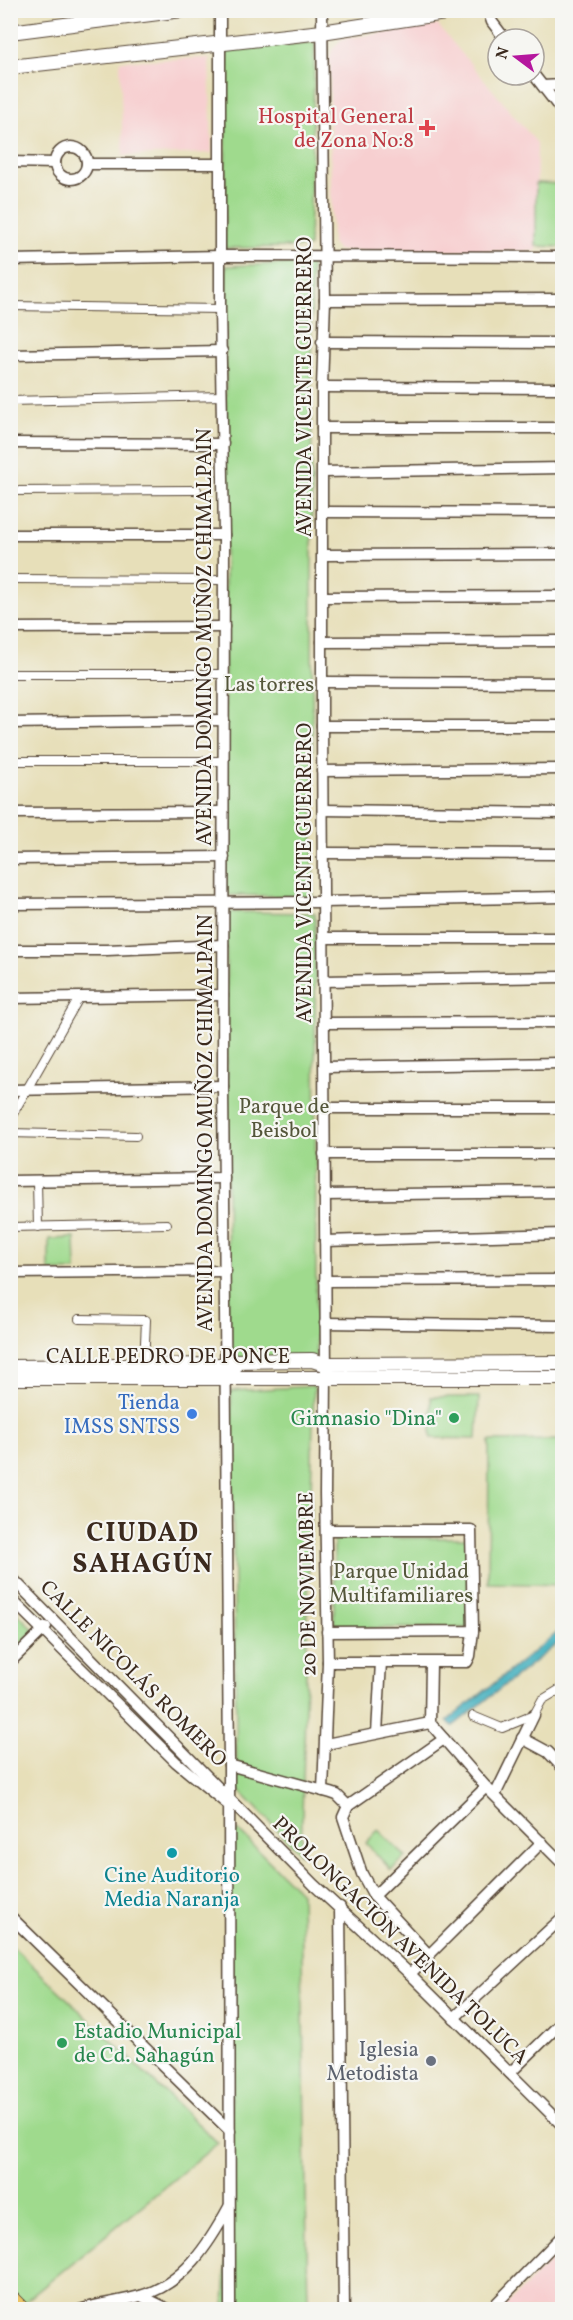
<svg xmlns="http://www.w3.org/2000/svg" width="573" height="2320" font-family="Vollkorn,serif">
<rect width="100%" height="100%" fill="#f6f6f2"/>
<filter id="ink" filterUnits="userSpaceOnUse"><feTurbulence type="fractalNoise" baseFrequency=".0167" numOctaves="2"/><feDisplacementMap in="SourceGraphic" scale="12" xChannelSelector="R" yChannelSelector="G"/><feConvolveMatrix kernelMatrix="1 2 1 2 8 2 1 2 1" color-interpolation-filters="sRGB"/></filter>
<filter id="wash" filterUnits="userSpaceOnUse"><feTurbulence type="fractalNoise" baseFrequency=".008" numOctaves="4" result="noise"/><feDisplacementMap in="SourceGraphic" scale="24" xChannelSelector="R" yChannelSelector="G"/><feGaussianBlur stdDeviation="1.35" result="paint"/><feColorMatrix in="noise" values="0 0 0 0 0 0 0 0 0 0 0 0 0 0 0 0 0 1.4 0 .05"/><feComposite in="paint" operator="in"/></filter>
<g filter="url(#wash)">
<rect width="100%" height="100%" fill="#e7dfb9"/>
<!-- built -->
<g fill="#f7cfd0">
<path d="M438,25L537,143L536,251H342L337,250L332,243L330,114V56L333,48L342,39Z"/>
<path d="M209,58L212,153L123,156L120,61Z"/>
<path d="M562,2250V2309H502Z"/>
</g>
<!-- green -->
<g fill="#9fda8d" stroke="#6d8256" stroke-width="1.5">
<path d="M315,42L309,247L224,248L227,49Z"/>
<path d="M536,183L562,184V247L536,246Z"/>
<path d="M311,263L313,897L224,895L226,266Z"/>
<path d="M226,912L315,913L316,1359H228Z"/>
<path d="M75,1238L76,1271H49V1239Z"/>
<path d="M314,1386L301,1854L237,1788L231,1391Z"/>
<path d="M431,1397H479L477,1439L431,1438Z"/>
<path d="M562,1440V1585L488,1583L489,1441Z"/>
<rect x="334" y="1538" width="134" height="90"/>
<path d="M11,1607L34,1630L11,1654H10Z"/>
<path d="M230,1830L239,1831L301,1893L308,2309L224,2310L231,2140Z"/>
<path d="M378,1830L406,1857L391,1870L366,1843Z"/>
<path d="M10,1944L218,2143L21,2305L10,2293Z"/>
</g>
<!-- water -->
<path fill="#41afbe" stroke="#3e6c6e" stroke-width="1.5" d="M562,1629V1640L453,1726L447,1721Z"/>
</g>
<g filter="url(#ink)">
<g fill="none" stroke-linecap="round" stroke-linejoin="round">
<!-- pedestrian casing -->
<g stroke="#554535" stroke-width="10">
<g id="pedestrian">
<path d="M10,306L220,309"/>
<path d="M10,401L222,396"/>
<path d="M10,491L197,490"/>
<path d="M10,579L223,580"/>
<path d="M10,674H224"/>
<path d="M10,761H223"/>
<path d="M10,1119L79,998"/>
<path d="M10,1133L136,1136"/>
<path d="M37,1181L38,1227"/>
<path d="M10,1227L167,1224"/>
<path d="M79,1319L146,1320L144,1366"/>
<path d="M473,1716L502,1728L534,1715L542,1700L562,1688"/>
</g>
</g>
<!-- minor casing -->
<g stroke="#554535" stroke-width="13">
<g id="minor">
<path d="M220,10V309L224,535L223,1086L229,1765L230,2310"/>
<path d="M322,10L325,300L322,387V726L326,1376L325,1494L328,1662L323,1791"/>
<path d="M488,10L492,22L505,39"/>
<path d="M534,75L562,111"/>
<path d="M543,86L562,85"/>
<circle cx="71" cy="163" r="16"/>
<path d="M10,162L55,163"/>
<path d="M87,164H219"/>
<path d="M10,260L222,256L562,257"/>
<path d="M325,300L562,299"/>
<path d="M322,342L562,343"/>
<path d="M10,355L222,351"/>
<path d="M322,387L562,388"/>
<path d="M322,428H562"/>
<path d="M10,443L223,444"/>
<path d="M323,472L562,468"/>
<path d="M323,512L562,513"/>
<path d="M10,535H224"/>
<path d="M323,555L562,554"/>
<path d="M323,597L562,596"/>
<path d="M10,628L224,627"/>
<path d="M322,642L562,641"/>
<path d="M322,682L562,683"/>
<path d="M10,723L224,720"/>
<path d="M322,726H562"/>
<path d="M322,771L562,769"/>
<path d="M323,810L562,813"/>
<path d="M10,813L223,812"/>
<path d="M323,853L562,854"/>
<path d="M10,859L224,857"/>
<path d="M10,904L324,902L562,897"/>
<path d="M324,938H562"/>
<path d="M10,950H107L223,945"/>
<path d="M323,981L562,977"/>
<path d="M10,998L223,995"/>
<path d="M324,1023L562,1022"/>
<path d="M325,1067L562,1063"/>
<path d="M10,1090L223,1086"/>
<path d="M324,1108H562"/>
<path d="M324,1154H562"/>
<path d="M10,1181L224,1178"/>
<path d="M324,1195L562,1192"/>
<path d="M325,1241L562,1234"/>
<path d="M10,1273L226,1271"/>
<path d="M325,1281L562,1280"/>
<path d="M325,1323L562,1326"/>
<path d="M326,1530H471L473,1631L327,1632"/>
<path d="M10,1576L314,1885L410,1974L562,2125"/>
<path d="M10,1598L176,1762L227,1804"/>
<path d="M10,1662L46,1627"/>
<path d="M328,1662H467L470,1656L473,1631"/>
<path d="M431,1663L430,1723L486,1787L562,1863"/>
<path d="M377,1733L381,1662"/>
<path d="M522,1738L548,1752L562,1767"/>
<path d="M326,1744L430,1723"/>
<path d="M229,1765L331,1793L337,1795L348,1806"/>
<path d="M495,1795L534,1715"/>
<path d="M374,1896L486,1787"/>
<path d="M340,1907L344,2310"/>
<path d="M10,1916L230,2131"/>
<path d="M428,1954L374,1896L362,1874L343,1817L348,1806L444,1739"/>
<path d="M410,1974L542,1842"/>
<path d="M454,2018L562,1918"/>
<path d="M510,2073L562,2022"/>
<path d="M141,2296L170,2310"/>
<path d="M80,2310C100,2303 120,2302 140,2296C184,2284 209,2244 229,2207"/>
<path d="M490,2310L562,2236"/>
</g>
</g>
<!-- tertiary casing -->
<g stroke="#554535" stroke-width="16">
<g id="tertiary">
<path d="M10,32L182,10"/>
<path d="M10,67L322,32L464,10"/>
<path d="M226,1365L232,1361L312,1360L325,1364L562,1363"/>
<path d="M10,1367L226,1365L234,1369"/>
<path d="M10,1378H562"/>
</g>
</g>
<!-- primary casing -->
<g stroke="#554535" stroke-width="19">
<path id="primary" d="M10,2298L22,2310"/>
</g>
<!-- pedestrian -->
<use href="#pedestrian" stroke="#fff" stroke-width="8"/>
<!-- minor -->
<use href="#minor" stroke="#fff" stroke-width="10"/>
<!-- tertiary -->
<use href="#tertiary" stroke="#fff" stroke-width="14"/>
<!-- primary -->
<use href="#primary" stroke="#ecc669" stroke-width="16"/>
</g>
</g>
<!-- markers -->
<path fill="#e0444e" stroke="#f6f6f2" stroke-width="2" d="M424 119h6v6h6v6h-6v6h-6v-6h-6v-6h6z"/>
<circle fill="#3f7fe0" stroke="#f6f6f2" stroke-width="2" cx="192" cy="1414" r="6"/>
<g fill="#2e9e5b" stroke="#f6f6f2" stroke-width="2">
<circle cx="454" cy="1418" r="6"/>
<circle cx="62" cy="2043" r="6"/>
</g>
<circle fill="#0f9aa8" stroke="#f6f6f2" stroke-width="2" cx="172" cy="1853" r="6"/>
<circle fill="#6b7280" stroke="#f6f6f2" stroke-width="2" cx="431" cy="2061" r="6"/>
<g text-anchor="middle" stroke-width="4.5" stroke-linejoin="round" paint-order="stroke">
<!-- health labels -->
<g font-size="21" fill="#be3a42" stroke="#f6f6f2" text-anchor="end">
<text x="414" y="123">Hospital General<tspan x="414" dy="24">de Zona No:8</tspan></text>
</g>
<!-- street labels -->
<g font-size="21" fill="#3b2a1e" stroke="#f6f6f2">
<text transform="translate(304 387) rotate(-90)" y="7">AVENIDA VICENTE GUERRERO</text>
<text transform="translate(204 637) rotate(-90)" y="7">AVENIDA DOMINGO MUÑOZ CHIMALPAIN</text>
<text transform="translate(304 873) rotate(-90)" y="7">AVENIDA VICENTE GUERRERO</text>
<text transform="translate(205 1123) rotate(-90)" y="7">AVENIDA DOMINGO MUÑOZ CHIMALPAIN</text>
<text x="168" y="1363">CALLE PEDRO DE PONCE</text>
<text transform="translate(307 1584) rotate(-91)" y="7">20 DE NOVIEMBRE</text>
<text transform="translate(134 1673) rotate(45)" y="7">CALLE NICOLÁS ROMERO</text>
<text transform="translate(401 1940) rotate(44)" y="7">PROLONGACIÓN AVENIDA TOLUCA</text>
</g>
<!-- park labels -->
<g font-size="21" fill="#54563a" stroke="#f6f6f2">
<text x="269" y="691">Las torres</text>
<text x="284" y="1113">Parque de<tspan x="284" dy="24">Beisbol</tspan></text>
<text x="401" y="1578">Parque Unidad<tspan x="401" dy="24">Multifamiliares</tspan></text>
</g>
<!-- shop labels -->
<g font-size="21" fill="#366cbe" stroke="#f6f6f2" text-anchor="end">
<text x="180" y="1409">Tienda<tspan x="180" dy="24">IMSS SNTSS</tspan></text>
</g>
<!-- leisure labels -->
<g font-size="21" fill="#27864d" stroke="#f6f6f2" text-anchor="end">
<text x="442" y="1425">Gimnasio "Dina"</text>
<text x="74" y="2038" text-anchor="start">Estadio Municipal<tspan x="74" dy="24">de Cd. Sahagún</tspan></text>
</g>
<!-- culture labels -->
<g font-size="21" fill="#0d838f" stroke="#f6f6f2">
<text x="172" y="1882">Cine Auditorio<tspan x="172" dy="24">Media Naranja</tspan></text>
</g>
<!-- worship labels -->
<g font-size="21" fill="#5b616d" stroke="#f6f6f2" text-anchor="end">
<text x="419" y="2056">Iglesia<tspan x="419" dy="24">Metodista</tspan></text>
</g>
<!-- district labels -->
<g font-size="27" font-weight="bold" letter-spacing="1.5" fill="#3b2a1e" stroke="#f6f6f2">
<text x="143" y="1541">CIUDAD<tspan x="143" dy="31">SAHAGÚN</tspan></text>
</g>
</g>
<!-- margin -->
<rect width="573" height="2320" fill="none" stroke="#f6f6f2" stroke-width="36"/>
<!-- north arrow -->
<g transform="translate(516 57) rotate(286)"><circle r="28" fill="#f6f6f2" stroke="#aba49d" stroke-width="1.5"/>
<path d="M0-4.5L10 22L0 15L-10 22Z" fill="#b5179e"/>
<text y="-9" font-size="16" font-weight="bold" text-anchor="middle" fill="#3b2a1e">N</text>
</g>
</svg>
